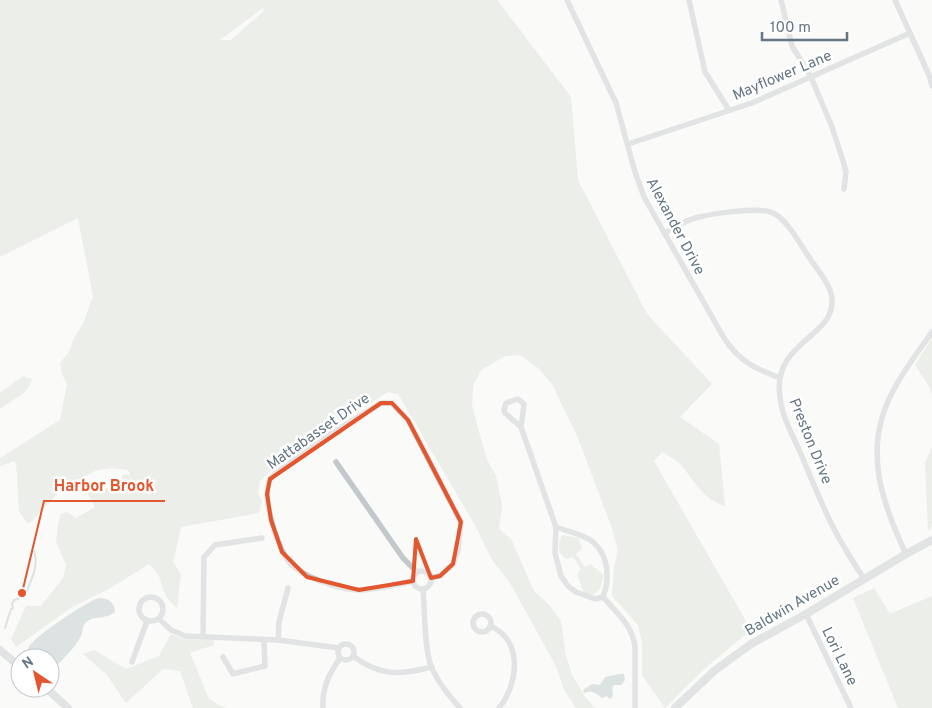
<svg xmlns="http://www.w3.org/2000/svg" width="932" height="708" font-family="Overpass,sans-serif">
<rect width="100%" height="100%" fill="#fafaf8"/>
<!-- green -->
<g fill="#dadfd7" fill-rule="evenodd">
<path d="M0,0H499L498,1L571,97L578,180L647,314L712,384L680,417L719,444L725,506C700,498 695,480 679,463C674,459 668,455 662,452L654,461L751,630L703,670L665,708L642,675V643L638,625L612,596L614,567L618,551L612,528L578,438L552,384L538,368L520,355L505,356L481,370L473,386L472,406L479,432L487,460L496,476L502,505L499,529L511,539L534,591L551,607L561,621L566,656L572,675L585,697L595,708H576L564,690L556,666L510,583L492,560L475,525L398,394L388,392L284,458L260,481L258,493L262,501L259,513L181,527L173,562L181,574L177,608C172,603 167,599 164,592C158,577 163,577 149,564L109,589L72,607L16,647L11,639L26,606H41L63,578L66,565L56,542L58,524L61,514L67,512L76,518L95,507L87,493L91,490L122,486V475H130L128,470L111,468L97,470L64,487L30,523H27L19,511L17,474L15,461L0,466V458L60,420L67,384L62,374L60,363L69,352L74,338L83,324L93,296L78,218L0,257ZM263,8L264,11L231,40H220Z"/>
<path d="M932,338V395L930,388L915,365Z"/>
<path d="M23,376L33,379L25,392L0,409V393Z"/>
<path d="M932,447V526L928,531L925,463Z"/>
<path d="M562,535L579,538L582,549L576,554L585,567L590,564L604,575L600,589L593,595L584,593L577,574L581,569L573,557L566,559L559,552V543Z"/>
<path d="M874,588L890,614L932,596V708H898L853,598Z"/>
<path d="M171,634L183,639L214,640V645L190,653L209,699L225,708H193L180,671L163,669L126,703L107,675L83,654L94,650L126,669L159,656Z"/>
</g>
<!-- water -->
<g fill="#bbc7cb">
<path d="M98,598C108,598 114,601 115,612C105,620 95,615 86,622C82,626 83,632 81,636C75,648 64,657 56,667L50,668V658H31C29,655 27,651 29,647C33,637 87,602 98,598Z"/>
<path d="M620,674H624L625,680L621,685H614L612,688L613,696L610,699L607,696L602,698C596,693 592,690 584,693L583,690L592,684L600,685L605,677Z"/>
</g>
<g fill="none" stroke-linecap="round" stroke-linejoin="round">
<!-- stream -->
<path stroke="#bbc7cb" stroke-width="2" d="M5,628L11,609L13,608L12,604L14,600L18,599L22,593L27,591C32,577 39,565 34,551"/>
<!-- minor -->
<g stroke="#c3c8cc" stroke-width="5.5">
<path d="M567,0L616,103L635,172L644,197L724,338C740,362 754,368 780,378"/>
<path d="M689,0L705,72L729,110"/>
<path d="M781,0L792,46L811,77L832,127L844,164L846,172L844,189"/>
<path d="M895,0L929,75L932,86"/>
<path d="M628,144L752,103L910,33"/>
<path d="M664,233C674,228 684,221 695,218C710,214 760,206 773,213C788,220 801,246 811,260C819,272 833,287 832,303C831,338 772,343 780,397C782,417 793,436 801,454C811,478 821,503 833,527C842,545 853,562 864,579"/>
<path d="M518,399L524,404L521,427L505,413L504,410L506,403Z"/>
<path d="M521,427L556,527L555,553L561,576L568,586L576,592L595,599L603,597"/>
<path d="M336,462L403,558L417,572"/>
<path d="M556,527C568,532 583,534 593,542C609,556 610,579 603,597"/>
<path d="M906,554C881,501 863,448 892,393C903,371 918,352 932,332"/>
<circle cx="422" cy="580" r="9"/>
<path d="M413,581C396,585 378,589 360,590C340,590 301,577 288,561C281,551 278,541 274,530C270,515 264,496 269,481C275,467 363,414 381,403H392L408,420L461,522L458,550L453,564L440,576L431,578"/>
<path d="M423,589C425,611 424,646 431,666C437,681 449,696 460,708"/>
<circle cx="151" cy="609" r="12"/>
<path d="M603,597C616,612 633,626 635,647V708"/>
<circle cx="482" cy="623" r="9"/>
<path d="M806,614L851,708"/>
<path d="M159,619L171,630L185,636L278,640L339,648"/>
<path d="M490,626C524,640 518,685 499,708"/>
<path d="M203,637L204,557L215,545L262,538"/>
<path d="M278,640L279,622L288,588"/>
<circle cx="346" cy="652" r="8"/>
<path d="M353,656C381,677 400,675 432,667"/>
<path d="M223,657L233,674L265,666L264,640"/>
<path d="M132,662L147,621"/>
<path d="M323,708C322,688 329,674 340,658"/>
</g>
<!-- tertiary -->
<g stroke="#c3c8cc" stroke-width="8">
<path d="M0,650L20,667"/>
<path d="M46,688L68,708"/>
<path d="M675,708L714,671L751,644L806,614L906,554L932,540"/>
</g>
</g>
<!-- marked area -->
<path d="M0 0H932V708H0ZM381,403H392L408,420L461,522L453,564L440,576L431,578L416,539L413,581L359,590L307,577L282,552L271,520L267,494L270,479Z" fill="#fafaf8" fill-opacity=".55" fill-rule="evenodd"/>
<path fill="none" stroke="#e4572e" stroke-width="4" stroke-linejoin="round" d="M381,403H392L408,420L461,522L453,564L440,576L431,578L416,539L413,581L359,590L307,577L282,552L271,520L267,494L270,479Z"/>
<g text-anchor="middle" stroke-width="5" stroke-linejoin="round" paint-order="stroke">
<!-- street labels -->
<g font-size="15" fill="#657683" stroke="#fff">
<text transform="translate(782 75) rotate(-23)" y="5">Mayflower Lane</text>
<text transform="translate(676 226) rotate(62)" y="5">Alexander Drive</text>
<text transform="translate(318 431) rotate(-35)" y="5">Mattabasset Drive</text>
<text transform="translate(811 441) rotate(68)" y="5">Preston Drive</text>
<text transform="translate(792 605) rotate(-30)" y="5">Baldwin Avenue</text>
<text transform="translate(840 656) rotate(64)" y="5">Lori Lane</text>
</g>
</g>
<!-- callouts -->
<path fill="none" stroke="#e4572e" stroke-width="2" d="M22 593L44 501H165"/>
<circle fill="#e4572e" stroke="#fff" stroke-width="2" cx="22" cy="593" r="5"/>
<g font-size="16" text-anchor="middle" font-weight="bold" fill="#e4572e" stroke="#fff" stroke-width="5" stroke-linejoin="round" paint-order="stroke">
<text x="104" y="491">Harbor Brook</text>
</g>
<!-- north arrow -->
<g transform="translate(35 673) rotate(325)"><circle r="24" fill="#ffffff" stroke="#c1c8cd"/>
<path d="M0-4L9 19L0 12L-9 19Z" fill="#e4572e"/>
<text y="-8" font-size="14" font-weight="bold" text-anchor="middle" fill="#657683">N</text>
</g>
<!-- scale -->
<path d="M762 32v8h85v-8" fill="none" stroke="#657683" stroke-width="2.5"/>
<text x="770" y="32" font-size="15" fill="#657683" stroke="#ffffff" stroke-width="4" paint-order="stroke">100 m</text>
</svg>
